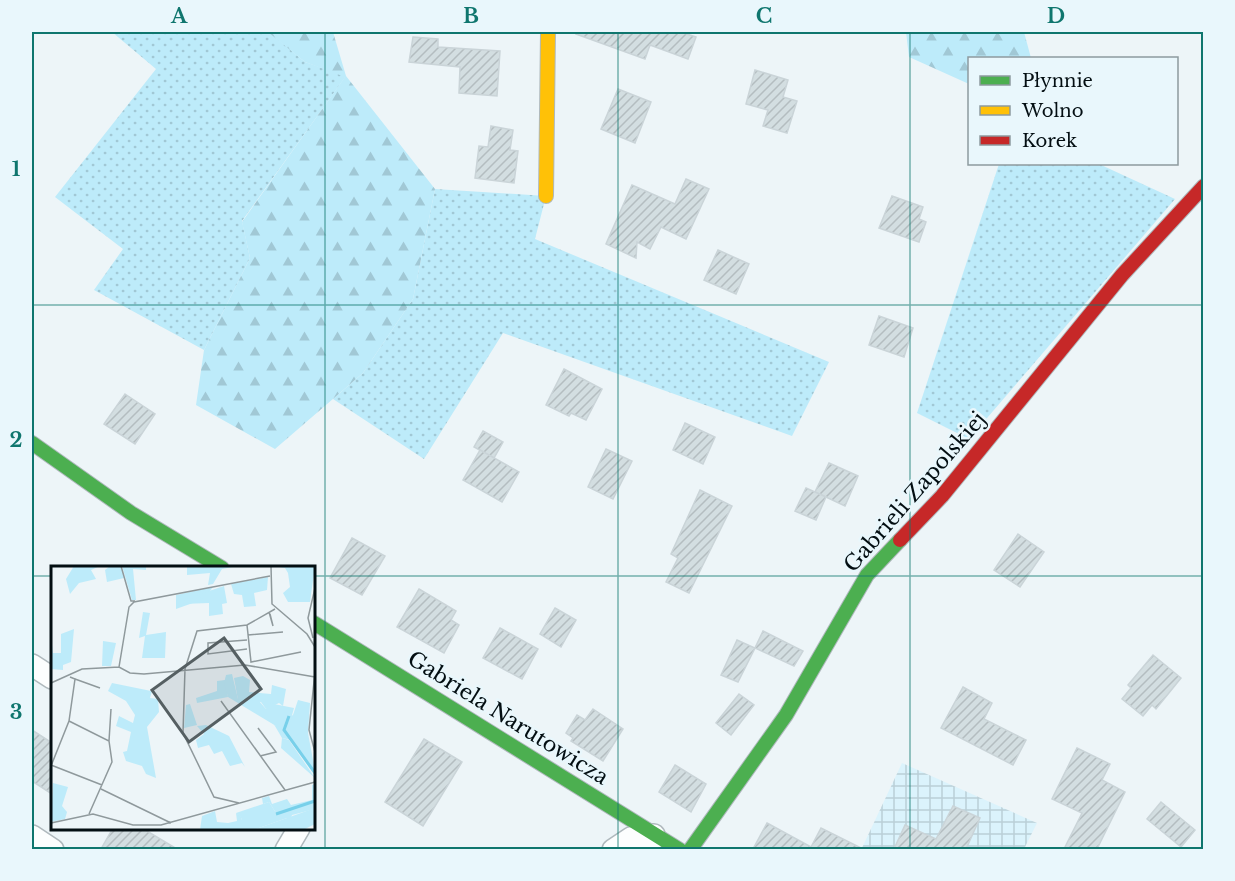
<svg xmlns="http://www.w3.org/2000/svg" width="1235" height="881" font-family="'Libre Baskerville',serif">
<defs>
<pattern id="industrial-grid" width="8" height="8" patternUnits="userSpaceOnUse" patternTransform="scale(1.5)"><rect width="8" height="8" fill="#dbf3fc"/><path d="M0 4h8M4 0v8" fill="none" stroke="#bacfd7"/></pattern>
<pattern id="grass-dots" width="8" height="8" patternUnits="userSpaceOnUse" patternTransform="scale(1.5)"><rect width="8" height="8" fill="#bdebfa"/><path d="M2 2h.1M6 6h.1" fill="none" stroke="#a1c8d5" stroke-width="1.8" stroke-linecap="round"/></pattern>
<pattern id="forest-firs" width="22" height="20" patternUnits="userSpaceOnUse" patternTransform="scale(1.5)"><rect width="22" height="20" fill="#bdebfa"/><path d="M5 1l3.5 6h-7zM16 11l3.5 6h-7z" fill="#a1c8d5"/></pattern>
<pattern id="building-hatch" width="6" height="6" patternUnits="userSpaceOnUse" patternTransform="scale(1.5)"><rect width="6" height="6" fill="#d3dee1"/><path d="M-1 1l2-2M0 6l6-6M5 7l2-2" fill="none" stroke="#b4bdc0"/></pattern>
</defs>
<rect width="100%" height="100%" fill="#edf5f8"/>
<!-- industrial -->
<path fill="url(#industrial-grid)" d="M902,763L1037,823L1024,849L861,850Z"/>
<!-- grass -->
<g fill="url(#grass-dots)">
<path d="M112,32H269L305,62L346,76L242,221L250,258L204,350L94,290L123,249L55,197L156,69Z"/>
<path d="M999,164H1099L1175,199L969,439L917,413Z"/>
<path d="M435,189L546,196L535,239L829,362L792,436L503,333L424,459L333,399L363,373L413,299Z"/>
</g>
<!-- forest -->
<g fill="url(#forest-firs)">
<path d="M268,32H333L346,76L435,189L413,299L363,373L275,449L196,405L204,350L250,258L242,222L345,77L305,62Z"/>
<path d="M906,32H1024L1031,58H970L969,84L909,57Z"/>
</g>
<!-- building -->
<g fill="url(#building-hatch)" stroke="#cad4d8" stroke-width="1.5">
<path d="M577,32H681L696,37L688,59L650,45L645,59L576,34Z"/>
<path d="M413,37L438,39V47L500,51L497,96L459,93L460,67L409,62Z"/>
<path d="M755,70L788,80L783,97L797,101L787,133L763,126L768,110L746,104Z"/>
<path d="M618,89L651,102L635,143L601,129Z"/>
<path d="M491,126L513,130L510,150L518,151L514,183L475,178L479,146L488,147Z"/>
<path d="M686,179L709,189L686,239L661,227L650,249L637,242L636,258L606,244L632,185L675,204Z"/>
<path d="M892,196L923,207L919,219L926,222L919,242L879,228Z"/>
<path d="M718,250L749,264L736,294L704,280Z"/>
<path d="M879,316L913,328L904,357L869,345Z"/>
<path d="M564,369L602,389L586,420L571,413L569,416L546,405Z"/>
<path d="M125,394L155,414L135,444L104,424Z"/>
<path d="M685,423L715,437L703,464L673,450Z"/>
<path d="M483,431L503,442L494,458L474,447Z"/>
<path d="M606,449L632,461L613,499L588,487Z"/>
<path d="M480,450L519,472L502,502L463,480Z"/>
<path d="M829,463L858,476L845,506L815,492Z"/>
<path d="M806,488L826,497L816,520L795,511Z"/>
<path d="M700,490L732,506L689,593L666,582L678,558L671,554Z"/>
<path d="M1018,534L1044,552L1020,587L994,570Z"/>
<path d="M352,538L385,556L362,595L330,578Z"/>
<path d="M419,589L456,611L451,620L459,625L444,653L397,627Z"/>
<path d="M555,608L576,620L561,647L540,634Z"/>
<path d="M500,628L538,649L522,679L483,658Z"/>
<path d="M763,631L803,651L794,666L755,648Z"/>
<path d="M737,640L755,648L738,682L721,675Z"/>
<path d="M1153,655L1181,678L1156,709L1152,705L1143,716L1122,699L1131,688L1128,685Z"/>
<path d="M963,687L992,703L984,719L1026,740L1013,765L941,728Z"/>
<path d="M739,694L754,705L731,735L716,723Z"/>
<path d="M593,709L623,729L603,761L571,741L573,738L566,733L577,715L585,720Z"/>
<path d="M32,730L52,743V794L32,781Z"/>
<path d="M424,739L462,762L423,826L385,802Z"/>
<path d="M1077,748L1110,764L1102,780L1125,792L1097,849H1064L1082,813L1052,799Z"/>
<path d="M675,765L706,784L691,812L659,792Z"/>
<path d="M1161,802L1195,830L1181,847L1147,819Z"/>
<path d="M953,806L980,818L966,849H894L905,825L936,839Z"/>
<path d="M767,823L811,847L821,828L863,849H753Z"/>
<path d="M113,828H142L177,849H101Z"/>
</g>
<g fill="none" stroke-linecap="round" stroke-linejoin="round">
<!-- street casing -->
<g stroke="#afb9bd" stroke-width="24">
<g id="street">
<path d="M32,665L52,678"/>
<path d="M32,836L53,850"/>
<path d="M286,850L299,828"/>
<path d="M613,850L631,838L654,835L648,850"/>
</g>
</g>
<!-- fast casing -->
<g stroke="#afb9bd" stroke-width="16">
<g id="fast">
<path d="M32,443L131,513L222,568"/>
<path d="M314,623L680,850"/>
<path d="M690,850L786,715L867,575L900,540"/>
</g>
</g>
<!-- slow casing -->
<g stroke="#afb9bd" stroke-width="16">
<path id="slow" d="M546,196L548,32"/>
</g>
<!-- jam casing -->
<g stroke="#afb9bd" stroke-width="16">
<path id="jam" d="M900,540L942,496L1122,275L1204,186"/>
</g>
<!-- street -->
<use href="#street" stroke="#fcfefe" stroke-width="21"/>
<!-- fast -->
<use href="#fast" stroke="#4caf50" stroke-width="14"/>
<!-- slow -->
<use href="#slow" stroke="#ffc107" stroke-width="14"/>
<!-- jam -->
<use href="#jam" stroke="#c62828" stroke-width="14"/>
</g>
<!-- grid -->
<path fill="none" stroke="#0f766e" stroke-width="1.5" stroke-opacity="0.55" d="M325,32V850M618,32V850M910,32V850M32,305H1204M32,576H52M314,576H1204"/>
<g text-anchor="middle" stroke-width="5" stroke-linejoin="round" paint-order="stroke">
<!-- street labels -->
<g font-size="21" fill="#030e12" stroke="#e9f7fc">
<text transform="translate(915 492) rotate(-49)" y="7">Gabrieli Zapolskiej</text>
<text transform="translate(508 718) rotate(32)" y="7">Gabriela Narutowicza</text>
</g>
</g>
<!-- overview -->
<g transform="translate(51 566)">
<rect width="264" height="264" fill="#edf5f8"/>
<path d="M136,0H187L171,3L162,18L157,19L159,7L136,9ZM217,11L216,24L203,27L205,40L193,41L191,29L183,28L180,18ZM162,21L153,33L125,43V29ZM92,46L99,47L95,69L115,66L114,92H91L94,70L88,72ZM52,75L65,77L60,100H51ZM192,110L199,114L198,126L220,128L221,119L235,123L232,140L228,137L215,143L210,136L187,134L183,112ZM174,114L177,131L146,137L145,132L166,125V115ZM61,117L105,126L101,125L99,132L107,133L108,146L96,161L105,212L95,208L91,200L75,195L72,186L76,185L80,166L65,160L68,150L82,157L84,149L75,135L57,125ZM247,134L259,137L257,167L240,174L231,172L221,155L225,160L242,149ZM139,138L146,159L133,162L135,139ZM2,217L17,221L11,240L16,246L14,253L0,256Z" fill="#bdebfa"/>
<path d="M23,0H49L40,4L45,13L28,17L19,28L15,13ZM71,0H95V4L82,3L85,34H81ZM173,20L176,37L171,38L172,48L158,50V37L131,38L135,32L152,33L146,29ZM23,63L20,96L12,99V104L0,103V71L2,87H10V68ZM181,108L187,133L208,135L215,143L218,137L243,142L238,160H225L177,131L173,117L175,109ZM155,159L178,170L194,201L191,197L179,200L171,185L163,188L158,179L147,182L145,174L153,168L146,160ZM249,167H257L264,205L240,174ZM231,172L238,174L264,212L230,182ZM264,218V235L249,244L225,247L218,236L212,238L211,232L218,230L221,238L236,233L240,239L261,234V219ZM264,242V258L252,264H202ZM164,245L166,256L177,257L186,255L185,247L191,251L189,263L149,264L151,250Z" fill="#bdebfa"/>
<path d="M59,0H70L73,12L56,16L54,4Z" fill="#bdebfa"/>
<path d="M222,0H264L259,36H237L232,27L239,21L237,7L234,2ZM264,235V243L241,249L237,260L236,252L202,264H186L191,252L185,247L218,236L225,247Z" fill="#bdebfa"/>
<path fill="none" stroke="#78d0ea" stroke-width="3" d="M238,150L233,164L264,207M225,248L264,235"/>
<path fill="none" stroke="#8f999c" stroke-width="1.5" d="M70,0L80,35H84M220,0L221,38L256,68L264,81M218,46L222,60L219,48M196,59L200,96L250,86M197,69L232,66M262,72L257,52L264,22M196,74L157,77V88L196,83M68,101L78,41L83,36L219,10M264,106L258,164L264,186M24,113L49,122M0,117L31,103L68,101L79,107L93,108L194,99L264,111M170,135L234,224M18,155L58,175L61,196L38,248M207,162L225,186L209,190M58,175L60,143M0,199L51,219M0,200L18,155L24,113L19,111M50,223L120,257M188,237L163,231L132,167L134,103L146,65L196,59L224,43M0,257L42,248L82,259H110L264,216"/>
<path fill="#555f62" fill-opacity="0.15" stroke="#555f62" stroke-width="3" d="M173,72L210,123L138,176L101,124Z"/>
<rect width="264" height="264" fill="none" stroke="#030e12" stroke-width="3"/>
</g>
<!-- border -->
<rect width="1235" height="881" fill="none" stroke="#e9f7fc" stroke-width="66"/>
<!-- legend -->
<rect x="968" y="57" width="210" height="108" fill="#e9f7fc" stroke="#8d9a9e" stroke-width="1.5"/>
<rect x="980" y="76" width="30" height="9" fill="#4caf50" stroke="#8d9a9e" stroke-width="1.5"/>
<text x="1022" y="87" font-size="18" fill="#030e12">Płynnie</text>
<rect x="980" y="106" width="30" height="9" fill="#ffc107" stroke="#8d9a9e" stroke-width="1.5"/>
<text x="1022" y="117" font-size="18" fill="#030e12">Wolno</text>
<rect x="980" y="136" width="30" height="9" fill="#c62828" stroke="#8d9a9e" stroke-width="1.5"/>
<text x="1022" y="147" font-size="18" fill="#030e12">Korek</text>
<rect x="33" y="33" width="1169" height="815" fill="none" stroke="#0f766e" stroke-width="2"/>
<g font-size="20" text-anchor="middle" font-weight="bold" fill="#0f766e">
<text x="179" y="23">A</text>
<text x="471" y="23">B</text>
<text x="764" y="23">C</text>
<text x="1056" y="23">D</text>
<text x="16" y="176">1</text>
<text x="16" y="447">2</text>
<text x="16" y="719">3</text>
</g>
</svg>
